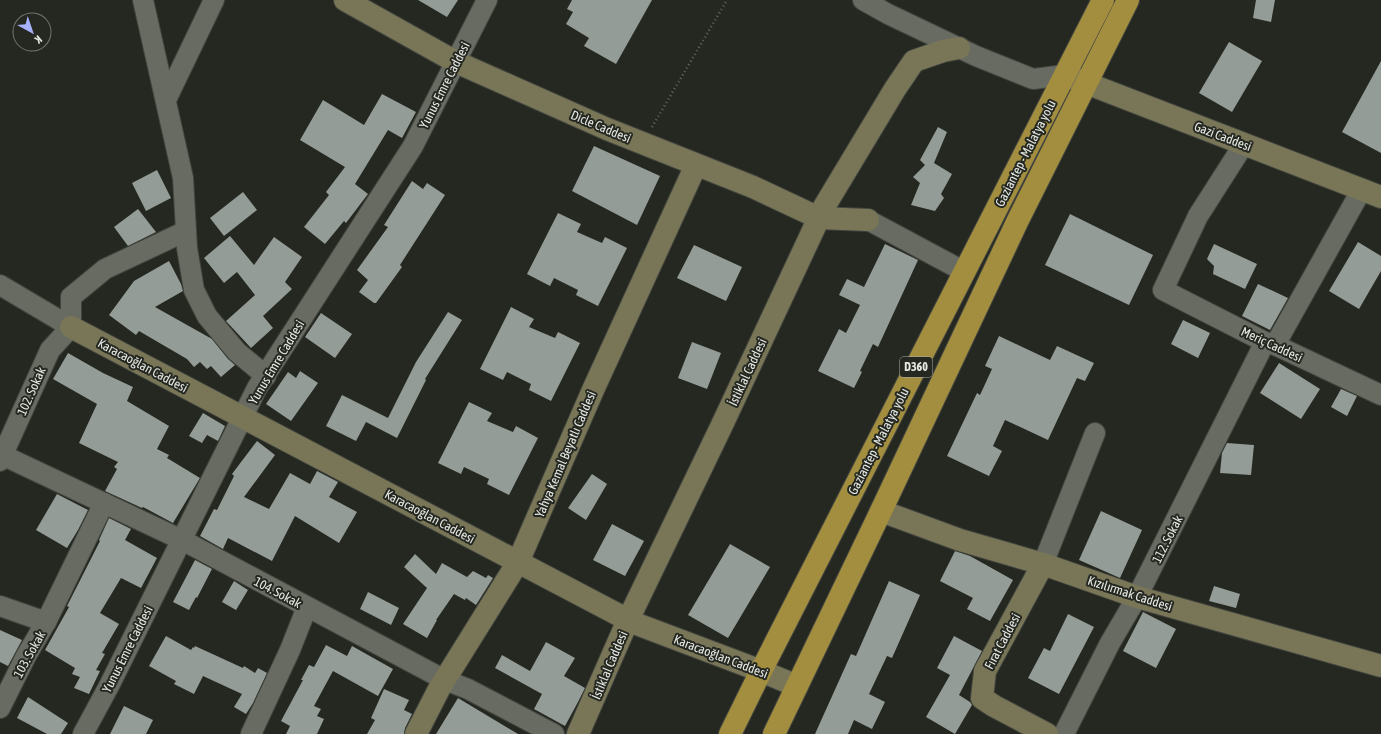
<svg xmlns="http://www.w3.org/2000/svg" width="1381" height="734" font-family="'Asap Condensed',sans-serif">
<rect width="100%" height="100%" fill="#252821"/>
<!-- building -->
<g fill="#939c96">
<path d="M418,0H458L447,17Z"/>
<path d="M572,0H652L616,64L584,46L589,38L566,24L573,12L567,9Z"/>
<path d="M1256,0H1275L1271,22L1253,18Z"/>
<path d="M1229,42L1262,61L1232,112L1199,93Z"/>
<path d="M1381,61V153L1342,132Z"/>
<path d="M382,94L416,112L402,138L388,130L355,184L368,194L346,223L344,221L325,244L304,227L329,195L326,192L345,167L300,140L323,100L364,125Z"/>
<path d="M938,127L947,132L934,163L952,174L941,194L944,198L935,211L911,205L920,183L913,177L925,165L920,160Z"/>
<path d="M594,146L660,176L637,225L572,191Z"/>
<path d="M157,170L171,198L146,211L132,183Z"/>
<path d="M412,181L423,189L427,183L445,195L400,265L402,267L376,303H374L359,292L368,280L357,270L388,227L384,225Z"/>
<path d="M243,192L257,210L224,236L210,218Z"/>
<path d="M138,209L156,232L128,246L114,227Z"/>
<path d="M558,213L581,224L577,232L602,243L605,237L627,248L598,306L576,295L578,290L554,278L550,286L527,274Z"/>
<path d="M1070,214L1153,255L1129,305L1045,265Z"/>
<path d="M230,236L254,265L274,237L302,257L285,282L292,289L263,316L273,328L251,348L226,321L255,295L237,272L224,283L204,258Z"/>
<path d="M1358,242L1381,256V271L1359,309L1329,291Z"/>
<path d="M885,244L918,260L878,347L873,344L860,371L862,372L854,388L818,371L839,329L846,333L860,305L839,295L847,279L864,287Z"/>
<path d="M1214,244L1257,264L1245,289L1213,274L1214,266L1207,259Z"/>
<path d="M694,245L742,267L726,301L677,278Z"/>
<path d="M169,261L181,284L183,291L155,307L212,339L228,359L235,365L221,377L211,366L207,369L200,362L194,367L187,359L139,331L136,335L109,315L134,281Z"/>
<path d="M1258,284L1288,298L1270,330L1242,316Z"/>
<path d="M511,307L534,319L529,327L555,338L558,332L580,343L551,401L529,390L531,384L507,372L503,380L480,369Z"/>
<path d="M448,312L462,320L425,379L426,380L397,438L366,422L356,441L326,426L342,395L388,418L416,362Z"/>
<path d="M321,313L352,334L335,358L305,337Z"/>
<path d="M1183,320L1210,333L1198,358L1171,344Z"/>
<path d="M999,336L1050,360L1057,346L1094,363L1085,381L1077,378L1048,440L1005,420L993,446L1002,451L989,476L947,456L977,393L980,395L992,369L985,366Z"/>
<path d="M692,342L721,353L707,389L678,378Z"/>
<path d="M68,353L103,373L133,387L127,401L169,426L157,449L169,455L167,458L200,478L173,523L143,507L142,508L105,491L117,469L114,467L118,462L79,443L97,404L53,379Z"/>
<path d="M1279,363L1320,389L1301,419L1260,393Z"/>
<path d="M300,371L318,383L291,421L266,404L288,372L296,378Z"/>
<path d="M1341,389L1357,396L1347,416L1331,407Z"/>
<path d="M469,402L492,413L487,421L513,432L516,426L538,438L509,495L487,484L489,479L464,467L461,474L438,463Z"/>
<path d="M203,413L225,426L218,441L207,435L202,443L189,436Z"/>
<path d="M257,441L275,455L244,497L269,509L290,473L310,484L317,471L338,482L329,497L357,512L339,543L295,516L272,561L228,538L223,549L200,536L214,509L217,510L234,476L232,474Z"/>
<path d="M1227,443L1254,445L1251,475L1220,473L1222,453Z"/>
<path d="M592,474L607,484L586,520L568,508Z"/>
<path d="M57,494L88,510L78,530L67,548L36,530Z"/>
<path d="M1101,511L1142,530L1120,578L1079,560Z"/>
<path d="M109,518L131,529L125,540L157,558L141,588L121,578L100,613L119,624L102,653L105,654L96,670L100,671L89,694L74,688L80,677L72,674L75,668L45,650L69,607L67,606L100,541L99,540Z"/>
<path d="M612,524L644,541L625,576L593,560Z"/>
<path d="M730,544L770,567L728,638L688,615Z"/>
<path d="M955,551L970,556L1013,580L990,621L967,609L973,598L940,581Z"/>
<path d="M415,554L436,574L442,563L467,577L473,571L486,578L488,575L493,578L476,605L466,598L465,600L454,594L436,620H437L427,638L403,624L427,588L404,567Z"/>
<path d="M195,560L212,569L197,598L196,597L189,610L173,602Z"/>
<path d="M234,581L248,590L236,610L222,602Z"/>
<path d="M889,581L920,595L892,658L887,656L869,694L885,702L872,729L854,720L848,734H815L851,654L856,656Z"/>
<path d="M1214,586L1240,594L1236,608L1209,601Z"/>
<path d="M368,592L399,608L391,625L360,609Z"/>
<path d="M1143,612L1176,629L1156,668L1123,651Z"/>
<path d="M1068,614L1094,627L1059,694L1028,678L1044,648L1050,651Z"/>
<path d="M0,630L22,640L8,666L0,662Z"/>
<path d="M166,636L191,650L193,647L194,648L195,646L243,668L244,666L255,673L258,668L267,673L253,703L246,714L234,707L242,694L203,676L194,694L174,684L176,681L149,666Z"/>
<path d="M954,636L982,651L959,695L970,702L972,705L955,734L926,717L950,675L937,668Z"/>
<path d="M546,642L575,658L564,676L585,688L578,702L565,726L534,709L542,694L495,668L502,655L530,671Z"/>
<path d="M326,645L347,656L352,646L393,669L378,696L333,671L314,706L321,709L317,716L324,719L317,734H286L290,726L281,721L303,680H301L309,665L314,667Z"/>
<path d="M384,689L409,700L404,710L412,714L405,728L404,734H367L375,720L371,718Z"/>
<path d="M28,697L68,723L61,734H47L17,718Z"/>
<path d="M458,698L518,734H436Z"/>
<path d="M124,706L153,720L146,734H110Z"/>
</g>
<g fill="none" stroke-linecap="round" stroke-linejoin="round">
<!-- street casing -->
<g stroke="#42453e" stroke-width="22">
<g id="street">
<path d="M143,0L183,178L187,248L194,290L207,316L237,352L266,376"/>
<path d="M863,0L888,14L976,56L1033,79L1065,75"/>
<path d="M166,100L214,0"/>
<path d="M1244,144L1198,216L1163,290L1265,342L1275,345L1381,395"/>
<path d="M868,220L965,272"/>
<path d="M0,285L71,327"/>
<path d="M71,327V297L105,269L186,231"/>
<path d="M1275,345L1362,189"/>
<path d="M0,454L182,540L445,680L468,689L554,734"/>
<path d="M0,461L50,350L71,327"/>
<path d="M1043,564L1095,433"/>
<path d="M0,606L46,622L26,656L0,708"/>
<path d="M46,622L104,503"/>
<path d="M83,734L110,684L257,388L413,146L487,0"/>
<path d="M251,734L290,650L307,607"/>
<path d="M1064,734L1110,643L1137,597L1265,342"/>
</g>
</g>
<!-- secondary casing -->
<g stroke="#42453e" stroke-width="24">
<g id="secondary">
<path d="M345,0L456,62L607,129L753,187L819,218L868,220"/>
<path d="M1068,76L1381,197"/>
<path d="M71,327L634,623L761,671L797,686"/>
<path d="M881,511L960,540L1043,564L1137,597L1381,666"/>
<path d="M1043,564L985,671L982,698L994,706L1047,734"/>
<path d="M416,734L439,689L518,562L593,390L696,165"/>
<path d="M578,734L628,620L722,425L824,207L895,89L914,61L943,51L959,48"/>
</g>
</g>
<!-- highway casing -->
<g stroke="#42453e" stroke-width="24">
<g id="highway">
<path d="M730,734L761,671L1103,0"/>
<path d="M774,734L881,511L1018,220L1128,0"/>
</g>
</g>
<!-- path -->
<path stroke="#646761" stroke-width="2.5" stroke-dasharray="1 3" stroke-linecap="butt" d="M652,127L727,0"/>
<!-- street -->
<use href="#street" stroke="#676b62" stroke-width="20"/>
<!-- secondary -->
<use href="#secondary" stroke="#797658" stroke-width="22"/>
<!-- highway -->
<use href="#highway" stroke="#a38e40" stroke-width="22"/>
</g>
<g text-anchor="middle" stroke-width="4" stroke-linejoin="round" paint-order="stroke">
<!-- shield labels -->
<rect fill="#252821" stroke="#acaea9" stroke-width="1" x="900" y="357" width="32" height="20" rx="3"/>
<g font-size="12" font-weight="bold" fill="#e6e8e3">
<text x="916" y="371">D360</text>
</g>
<!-- street labels -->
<g font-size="13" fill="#e6e8e3" stroke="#252821">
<text transform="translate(444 85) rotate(-63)" y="5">Yunus Emre Caddesi</text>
<text transform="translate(601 126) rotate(23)" y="5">Dicle Caddesi</text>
<text transform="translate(1223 136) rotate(21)" y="5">Gazi Caddesi</text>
<text transform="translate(1025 153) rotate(-63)" y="5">Gaziantep - Malatya yolu</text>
<text transform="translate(1272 344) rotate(25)" y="5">Meriç Caddesi</text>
<text transform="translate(276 362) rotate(-59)" y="5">Yunus Emre Caddesi</text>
<text transform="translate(143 365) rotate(28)" y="5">Karacaoğlan Caddesi</text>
<text transform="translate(747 372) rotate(-65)" y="5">İstiklal Caddesi</text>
<text transform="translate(31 391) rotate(-66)" y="5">102. Sokak</text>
<text transform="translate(878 441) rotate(-63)" y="5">Gaziantep - Malatya yolu</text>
<text transform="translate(565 454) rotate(-67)" y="5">Yahya Kemal Beyatlı Caddesi</text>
<text transform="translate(430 516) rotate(28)" y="5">Karacaoğlan Caddesi</text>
<text transform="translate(1167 539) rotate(-63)" y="5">112. Sokak</text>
<text transform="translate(278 592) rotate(28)" y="5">104. Sokak</text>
<text transform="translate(1130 593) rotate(18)" y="5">Kızılırmak Caddesi</text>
<text transform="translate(1002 641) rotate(-62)" y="5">Fırat Caddesi</text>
<text transform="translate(127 649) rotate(-63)" y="5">Yunus Emre Caddesi</text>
<text transform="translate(29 654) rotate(-61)" y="5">103. Sokak</text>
<text transform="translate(721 656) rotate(21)" y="5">Karacaoğlan Caddesi</text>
<text transform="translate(609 665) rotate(-67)" y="5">İstiklal Caddesi</text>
</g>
</g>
<!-- north arrow -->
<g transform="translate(32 32) rotate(140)"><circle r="19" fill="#252821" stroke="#72756f"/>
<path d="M0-3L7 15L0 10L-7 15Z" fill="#a7b1fc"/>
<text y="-6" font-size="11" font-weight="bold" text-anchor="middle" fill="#e6e8e3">K</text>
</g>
</svg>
